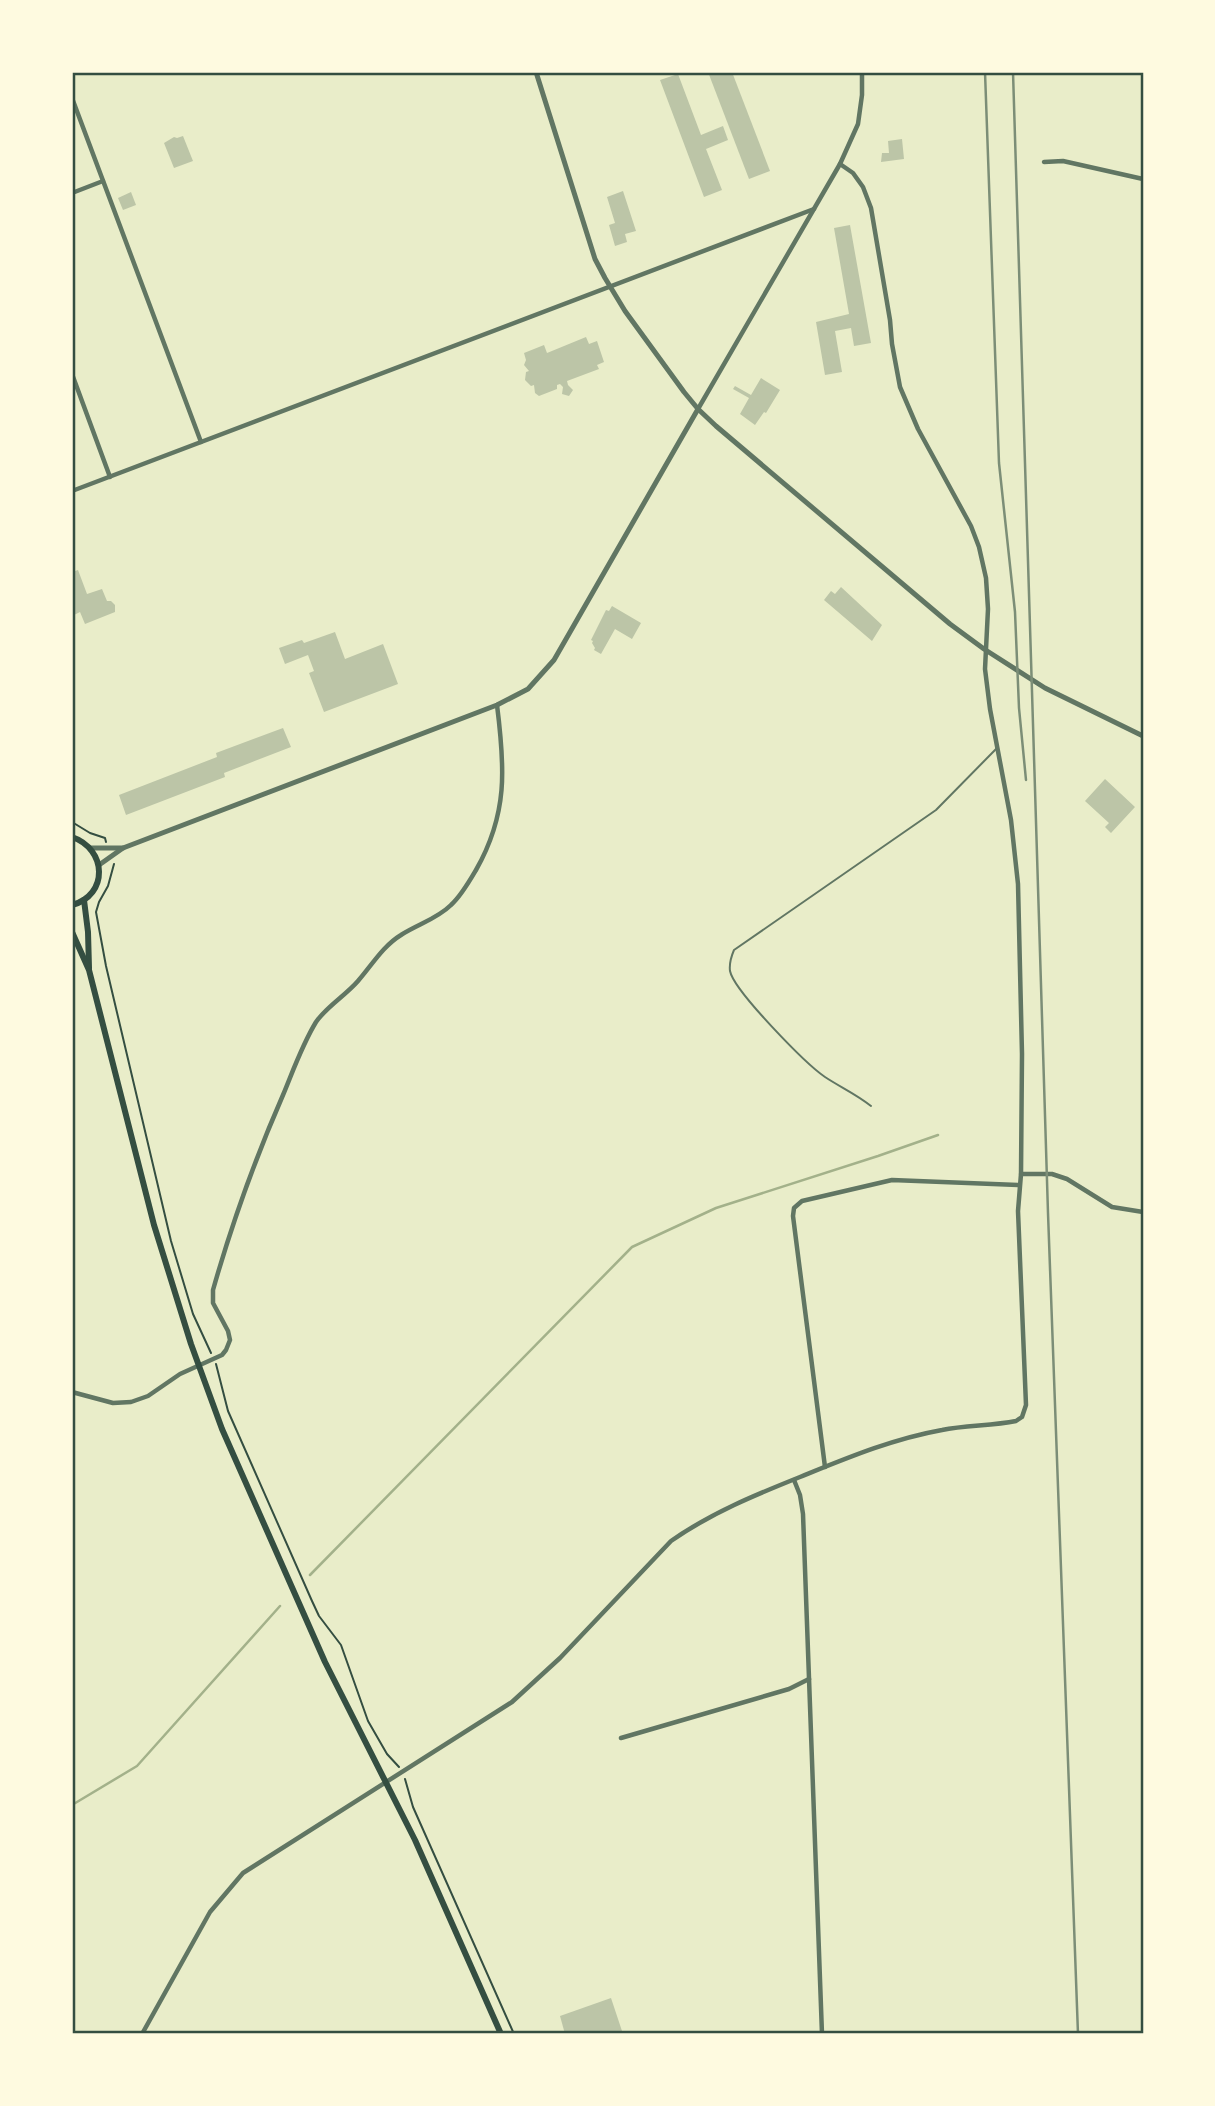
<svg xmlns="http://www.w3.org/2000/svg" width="1215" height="2106" font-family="'DM Sans',sans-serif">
<rect width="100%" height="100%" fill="#e9edc9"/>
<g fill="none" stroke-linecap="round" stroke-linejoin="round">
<!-- stream -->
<g stroke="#a3b18a" stroke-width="2.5">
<path d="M310,1575L632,1247L716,1208L878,1156L938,1135"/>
<path d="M72,1805L137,1766L280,1606"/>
</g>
</g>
<!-- building -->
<g fill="#bcc5a7">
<path d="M708,72H732L770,171L749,179Z"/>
<path d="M678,74L701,135L723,126L728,140L706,149L722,190L704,197L660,80Z"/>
<path d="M183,136L193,161L174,168L164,143L174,137L177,138Z"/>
<path d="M902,139L904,159L881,162L882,153H889L888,141Z"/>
<path d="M623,191L636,231L625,234L627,242L615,246L609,225L615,223L607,197Z"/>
<path d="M131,192L136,205L123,210L118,198Z"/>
<path d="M850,225L871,343L854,346L851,328L835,331L842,372L825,375L816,322L849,314L834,228Z"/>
<path d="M586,337L589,344L597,341L604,362L597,365L599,369L567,381L568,385L573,390L569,396L562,394L563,387L560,384L557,385V389L539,396L535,393L534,385L531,386L525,380L526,372L529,371L524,365L526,360L524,353L544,345L547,353Z"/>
<path d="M761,378L780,390L766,413L764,412L755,425L740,414L749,398L733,389L735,386L751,395Z"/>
<path d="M72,564L75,571L78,570L87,594L102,589L107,601H111L115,605V612L85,624L80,612L72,616Z"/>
<path d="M841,587L882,625L872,641L824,600L831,591L835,594Z"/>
<path d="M612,606L641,623L632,639L615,629L601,654L594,650L595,648L592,643L593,641L591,640L606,610L609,611Z"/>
<path d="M335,632L345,659L383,644L398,684L324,712L309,673L314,671L308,655L285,664L279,648L302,640L304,643Z"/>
<path d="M283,728L291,747L224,773L225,777L126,815L119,795L217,757L216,753Z"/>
<path d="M1105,779L1135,807L1111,833L1105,827L1109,823L1085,801Z"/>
<path d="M611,1998L623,2034H565L560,2016Z"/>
</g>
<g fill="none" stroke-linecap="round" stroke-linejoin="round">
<!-- path -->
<g stroke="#344e41" stroke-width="2">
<path d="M1142,72L1143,75"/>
<path d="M72,822L90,833L105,838L106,842"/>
<path d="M114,864L108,886L99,902L96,912L106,966L171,1241L193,1314L211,1353"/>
<path d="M216,1364L228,1411L312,1601L319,1616L341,1645L368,1721L387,1754L399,1767"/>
<path d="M405,1779L413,1807L514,2034"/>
</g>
<!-- service -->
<path stroke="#617663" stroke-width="2" d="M871,1106C856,1094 840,1087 825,1077C806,1064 734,991 730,971C729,963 731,957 734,950L936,810L997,748"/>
<!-- minor -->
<g stroke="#617663" stroke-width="4.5">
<path d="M72,98L201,442"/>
<path d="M1044,162L1063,161L1143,179"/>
<path d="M72,193L103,181"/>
<path d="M72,374L110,477"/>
<path d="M698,409L840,164L858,124L862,95V72"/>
<path d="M72,491L814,209"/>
<path d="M1021,1174H1052L1067,1179L1112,1207L1143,1212"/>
<path d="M72,1392L113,1403L131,1402L148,1396L180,1374L222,1355L226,1350L230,1340L228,1331L213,1303V1290C232,1223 255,1159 283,1095C293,1071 302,1045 316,1022C327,1006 345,996 358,981C372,965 383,946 401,935C418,924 437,919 451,905C461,896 469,882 476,870C508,814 505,768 497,705"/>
<path d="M825,1467L793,1216L794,1208L802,1201L892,1180L1019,1185"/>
<path d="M794,1480L800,1495L803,1514L822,2034"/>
<path d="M621,1738L789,1689L809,1679"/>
<path d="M142,2034L210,1912L243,1873L512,1702L560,1658L671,1541C711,1513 755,1495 800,1477C847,1458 892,1439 942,1430C966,1425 991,1426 1016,1421L1022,1417L1026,1405L1018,1211L1021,1174L1022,1054L1018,884L1011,820L990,709L985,669L988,609L986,578L979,547L971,526L918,429L900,387L892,344L890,320L871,208L863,187L853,173L840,164"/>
</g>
<!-- tertiary -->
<g stroke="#617663" stroke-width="5">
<path d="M536,72L595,259L605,278L625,311L684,392L698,409L716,426L950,624L984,649L1045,688L1143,736"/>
<path d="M91,848H123"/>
<path d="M99,865L123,848L497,705L528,689L554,660L698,409"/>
</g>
<!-- secondary -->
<g stroke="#344e41" stroke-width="6">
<path d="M72,837C107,849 109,895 72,905"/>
<path d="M84,900L88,932L89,968"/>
<path d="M72,932L89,970L154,1225L191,1344L222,1429L325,1662L415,1840L501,2034"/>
</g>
<!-- rail -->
<g stroke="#7c8e77" stroke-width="2.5">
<path d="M985,72L999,463L1015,612L1019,708L1026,780"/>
<path d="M1013,72L1048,1213L1078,2034"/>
</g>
</g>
<!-- border -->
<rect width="1215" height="2106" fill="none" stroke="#fefae0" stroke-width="147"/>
<rect x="74" y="74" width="1068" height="1958" fill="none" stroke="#344e41" stroke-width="2.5"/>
</svg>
